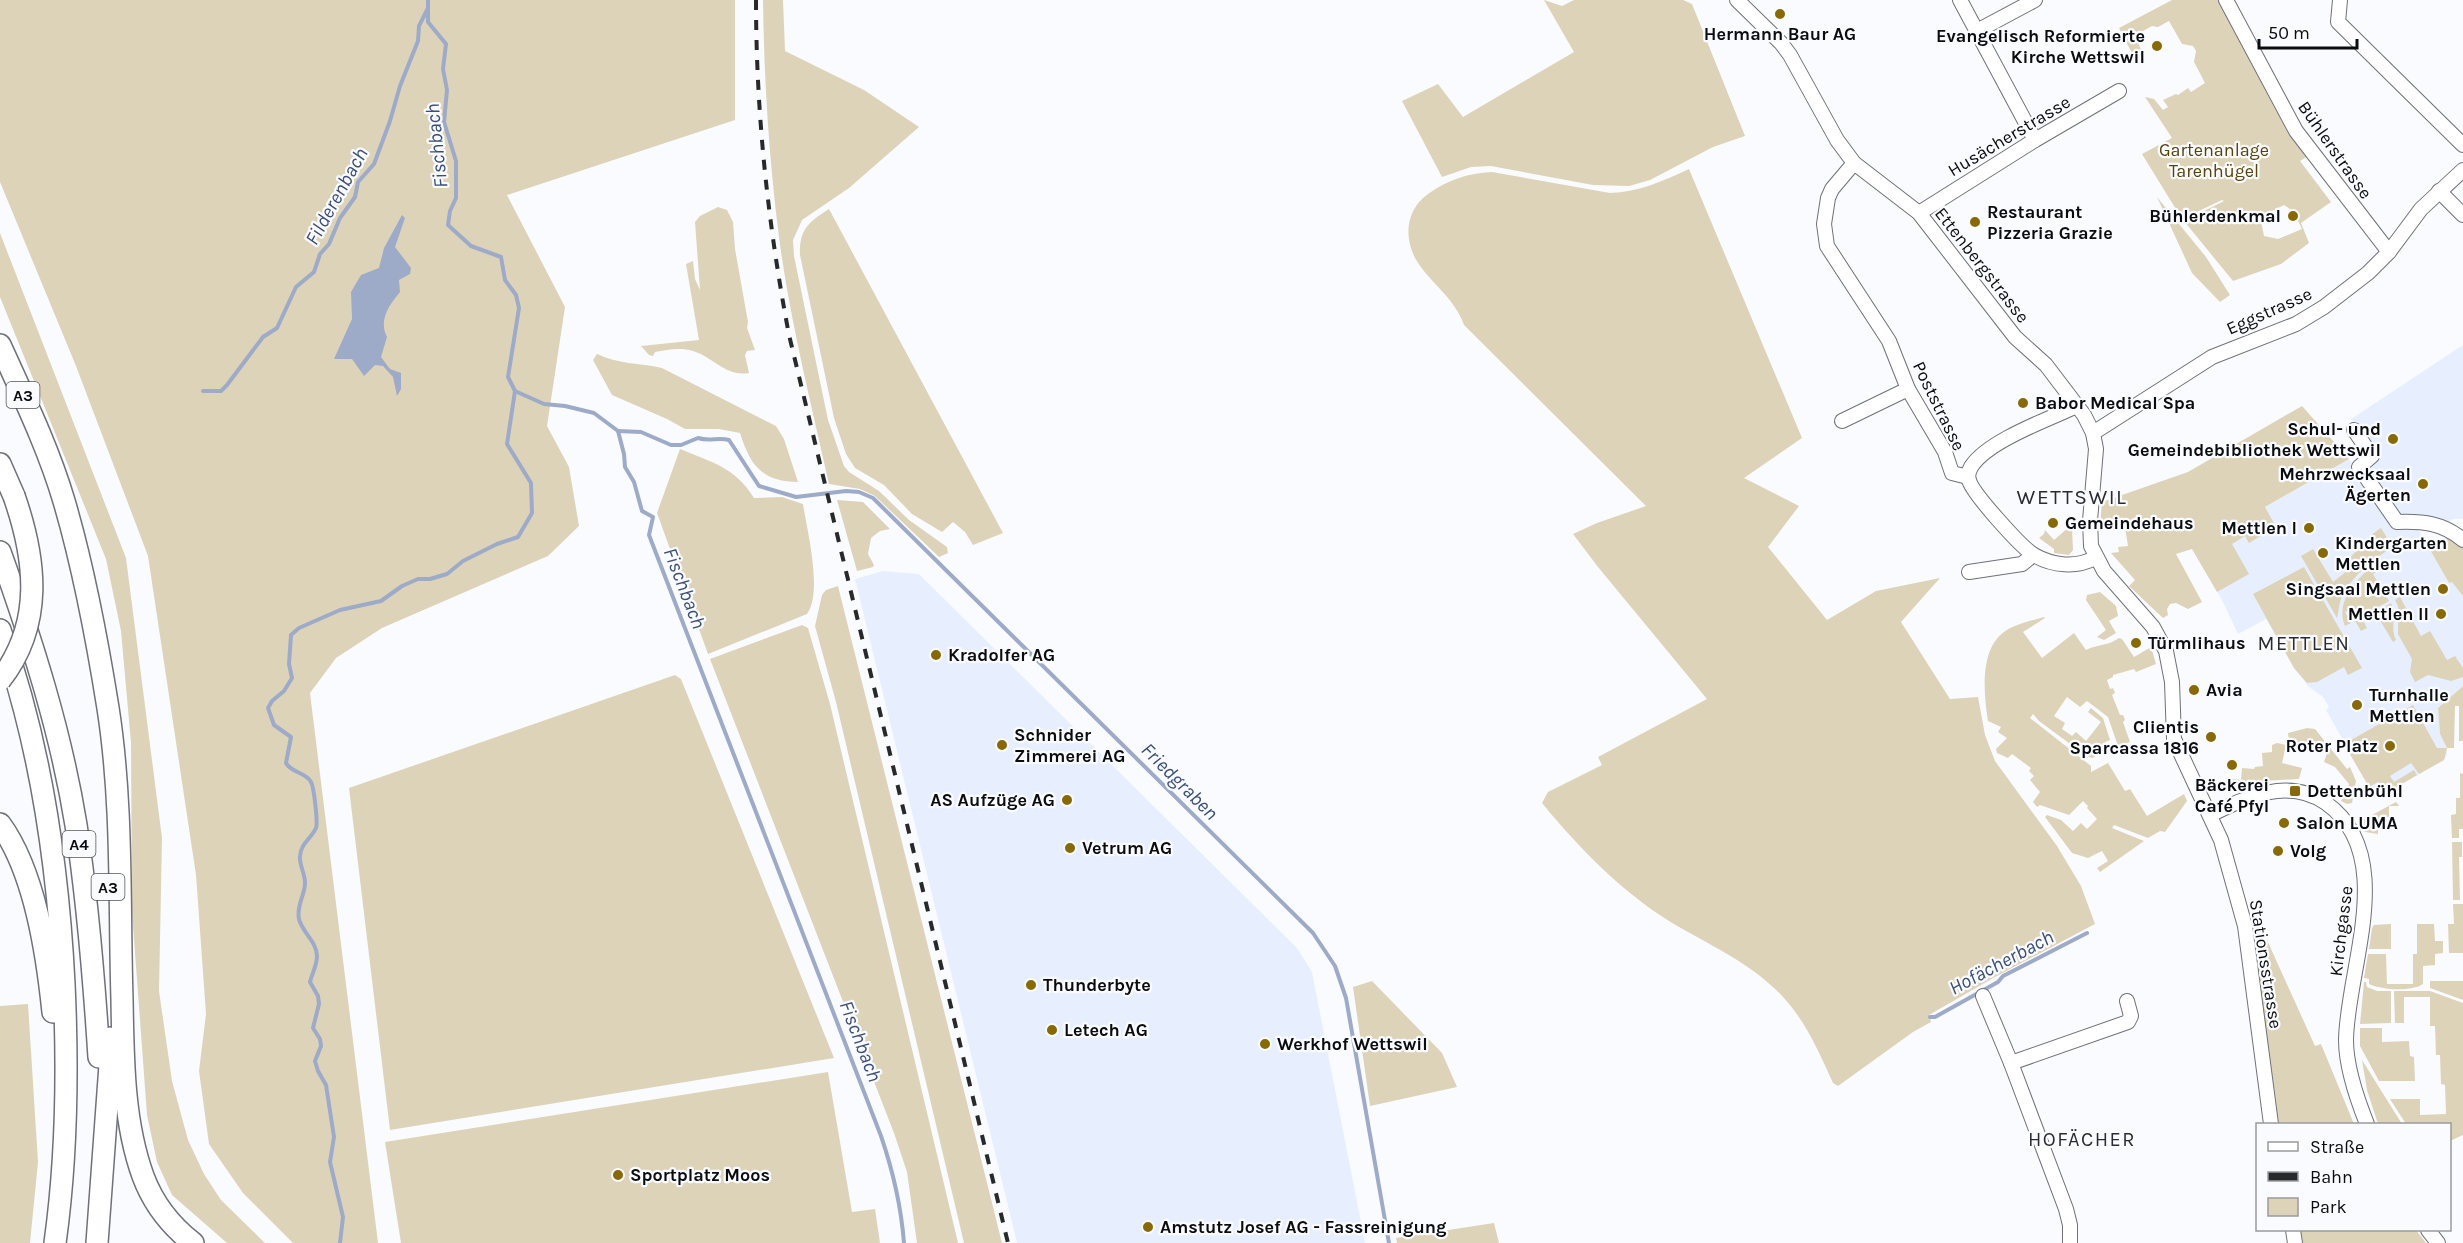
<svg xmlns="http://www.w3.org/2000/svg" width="2463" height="1243" font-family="Karla,sans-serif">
<rect width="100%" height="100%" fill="#fafbff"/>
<!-- built -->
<g fill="#e7efff">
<path d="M2463,345V519H2454L2443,524L2433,520L2418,529L2449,583L2452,581L2463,596V686L2438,708L2440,734L2447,748V755L2444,760L2376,799L2326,710L2329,707L2323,697L2309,687L2294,668L2266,619L2238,634L2222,600L2192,549L2349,459L2353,465L2365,454L2349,434L2354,430L2355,424L2351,419Z"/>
<path d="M883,571L919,574L1297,948L1312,972L1365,1243H1017L855,579Z"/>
</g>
<!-- green -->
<g fill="#ddd3b9" fill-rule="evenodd">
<path d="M0,0H735V120L507,195L565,307L547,426L569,467L579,526L548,556L382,628L336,658L310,693L378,1243H293L243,1193L209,1144L199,1071L206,1014L196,875L148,556L76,366L0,182Z"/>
<path d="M763,0H783L785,51L864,90L919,127L849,188L802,220L793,240L794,256L828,420L844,466L849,472L879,491L909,520L947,547L948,553L939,557L875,496L860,489L829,484C811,403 790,321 779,237C769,159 764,79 763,0Z"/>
<path d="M1544,0L1562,6L1574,0H1683L1692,4L1745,136L1713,147L1650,180L1629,186L1593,185L1491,166L1471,167L1442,177L1402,101L1438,84L1463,117L1574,52Z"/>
<path d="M2172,0H2221L2308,156L2300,161L2331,202L2301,223L2309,243L2281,264L2233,281L2184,221L2224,201L2222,200L2182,219L2142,154L2172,138L2145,97L2154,99L2163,110L2168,107L2163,100L2176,94L2178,95L2188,88L2191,92L2205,83L2194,62L2196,51L2193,46L2182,44L2169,21L2158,27L2152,26L2143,31L2141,36L2136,39L2144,55L2135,59L2119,28ZM2284,205L2293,211L2302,229L2278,239L2264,236L2261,221L2264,215Z"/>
<path d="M1689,169L1802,438L1744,478L1799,506L1768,547L1827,620L1876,591L1940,578L1901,622L1950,699L1978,697L1985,735L1995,761L2057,846L2081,886L2095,924L1995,977L1929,1015L1931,1022L1913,1032L1838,1086L1833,1083C1819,1052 1806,1022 1783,997C1752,963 1707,944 1669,921C1620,890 1579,848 1542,803L1548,792L1602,765L1598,757L1707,699L1598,567L1573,534L1597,523L1646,506L1464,325C1455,299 1433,285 1418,263C1403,240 1405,210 1428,194C1448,180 1467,173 1492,172L1610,193C1639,192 1663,181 1689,169Z"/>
<path d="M2157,197L2206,257L2230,295L2220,302L2192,273Z"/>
<path d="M718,207L727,210L733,222L735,249L748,322L747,328L755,350L747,351L745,355L749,373C726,377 713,357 693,351C680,347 667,350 655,352L653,356L649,355L641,346L699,340L686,264L693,261L695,279L700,290L695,222L700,216Z"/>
<path d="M829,209L1003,533L973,545L965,532L953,522L942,532L912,514L884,485L855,468L846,454L834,418L800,255C799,229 809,222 829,209Z"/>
<path d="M0,233L126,558L162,838L159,991L172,1081L188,1140L204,1174L221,1200L265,1243H227L172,1195L157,1162L147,1115L132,912L131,743L121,631L106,559L0,297Z"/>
<path d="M597,354C618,364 639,363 662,368L776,426L784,439L798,482C762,482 750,465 740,433L719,429H685L667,419L612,395L593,360Z"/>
<path d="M2302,406L2349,459L2265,507L2276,527L2249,543L2245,536L2232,544L2249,574L2217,592L2192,549L2176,554L2202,602L2188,609L2176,603L2170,604L2167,609L2168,615L2163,618L2129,586L2135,580L2111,553L2119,552L2118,547L2128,546L2124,521L2100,526L2102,502L2188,472Z"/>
<path d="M680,449C711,462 735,467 754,498L782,497L803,504C807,530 823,592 807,614L708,654L657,513Z"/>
<path d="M837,500L863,502L890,529L880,531L871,538L868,554L874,565L873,567L857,571Z"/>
<path d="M2069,527L2072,528L2073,550L2069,555L2054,553V549L2039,538L2044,534L2045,530L2054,540Z"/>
<path d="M2381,528L2393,547C2373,559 2353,575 2342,596C2339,603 2339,612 2337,618L2301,556L2313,549L2333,582L2348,570L2343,562C2361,551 2363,539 2381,528Z"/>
<path d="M2451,535L2463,546V596L2452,582L2449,583L2429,548Z"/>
<path d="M2379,560L2383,568L2373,574L2389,601L2361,617L2367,628L2361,631L2349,610L2345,612L2351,623L2345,626C2334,599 2360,576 2379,560Z"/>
<path d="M2304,567L2362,668L2348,675L2344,667L2317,682L2307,683L2294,668L2253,594Z"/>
<path d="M838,586L1002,1243H964L836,702L815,626L822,595L826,590Z"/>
<path d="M2100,592L2116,606L2118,616L2109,621L2116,633L2104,640L2097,637L2106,630L2086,600L2087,595Z"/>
<path d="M2400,597L2421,636L2430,631L2447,660L2455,656L2463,668V677L2451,681L2428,675L2415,682L2410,672L2412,659L2398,634V606L2395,600Z"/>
<path d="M2391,603C2397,614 2390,629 2396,640L2393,642L2375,612Z"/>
<path d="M2044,617L2045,618L2023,632L2042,658L2074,633L2086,650C2098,644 2108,646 2119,638L2122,639L2134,657L2151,647L2156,664L2136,672L2134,669L2113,675V677L2107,680L2110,689L2113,688L2115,693L2112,695L2120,715H2123L2125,720L2123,722L2130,742L2118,746L2108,717L2087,701L2080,707L2067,697L2054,716L2065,723L2062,729L2072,736L2076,732L2086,741L2101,722L2088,712L2091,708L2103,718L2110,740L2105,742L2108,750L2092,758L2085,755L2039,721L2033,714L2030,718L2091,766V772L2108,763L2125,791L2130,789L2147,816L2184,794L2187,801L2165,832L2160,831L2148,838L2114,825L2112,828L2144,841L2100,872L2097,868L2108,861L2102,851L2088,858L2072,853L2045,817L2047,815L2061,820L2073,831L2081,823L2087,829L2097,819L2087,808L2088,806L2083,801L2069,815L2040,805L2037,807L2033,802L2040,792L2030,780L2034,776L2029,771L2031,768L2012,754L2008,758L1997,753L1996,749L2007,738L1998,732L2001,727L1988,721C1984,695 1979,650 2004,632C2015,624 2031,621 2044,617Z"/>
<path d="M802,625L808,628L830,704L958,1243H917L907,1172L894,1133L710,659Z"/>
<path d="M675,675L681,679L834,1058L390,1130L349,788Z"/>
<path d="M2463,686V741H2459V706H2455L2454,748H2447L2444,760L2419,774L2411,763L2390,776L2394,782L2414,770L2417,775L2385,794L2378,782L2369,787L2344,744L2413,705L2437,748H2447L2440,734L2438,708Z"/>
<path d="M2307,728L2315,729L2347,769L2350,767L2356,781L2352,803L2347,804L2341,801L2349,784L2335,767L2324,762L2327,753L2289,742L2288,733Z"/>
<path d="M2277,743L2286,745L2282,763L2302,768L2299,779L2263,781L2236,789L2232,788V779L2241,780L2242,768L2254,769L2255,767L2263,766L2262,753L2272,752V745Z"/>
<path d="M2460,773L2463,774V829H2459V838H2452L2451,815L2456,814V798H2460Z"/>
<path d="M2396,802L2399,806H2389V817L2378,818V834L2365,832L2359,822Z"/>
<path d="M2452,842H2462V857H2459L2460,900H2453Z"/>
<path d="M2453,904H2463V953H2449L2448,924H2454Z"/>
<path d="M2391,924V949H2369L2372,928L2374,925Z"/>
<path d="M2417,924H2434L2435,941H2443V953L2435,954V965L2423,966V984C2411,992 2382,990 2369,984V979L2364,978L2368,954H2386L2387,984H2413V954H2417Z"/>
<path d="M2267,940L2315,1046L2321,1044L2354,1124H2278L2269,1067L2255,942Z"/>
<path d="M1372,981L1442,1053L1457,1087L1370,1106L1353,987Z"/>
<path d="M2430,981H2463V1000L2430,988Z"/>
<path d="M2364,982H2366L2367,987L2377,991H2391V1023L2360,1024Z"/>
<path d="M2394,991H2430L2463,1003V1135L2450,1141V1124H2406L2390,1099H2420V1115L2446,1114L2445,1085L2441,1084L2440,1055H2436L2435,1026H2430V997H2404V1023H2395Z"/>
<path d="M28,1004L38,1162L30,1243H0V1006Z"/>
<path d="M2360,1028H2382V1042L2409,1041L2410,1056L2414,1057L2415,1081H2379L2360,1046Z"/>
<path d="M2362,1060L2402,1124H2378L2367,1090Z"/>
<path d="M828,1072L852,1212L875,1209L880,1243H401L385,1142Z"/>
<path d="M1494,1223L1499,1243H1397L1396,1238Z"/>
<path d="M2300,1230H2416L2426,1243H2302Z"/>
</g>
<!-- water -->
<path fill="#9dabc8" d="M402,215L405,218L395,247L411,268L410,274L399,280L400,292C390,304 378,320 387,337L381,357L390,369L401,373V389L397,396L393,377L383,366L375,365L364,376L352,359H334L352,319L351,292L361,275L379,268L384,248Z"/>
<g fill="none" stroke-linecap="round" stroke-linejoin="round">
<!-- stream -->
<g stroke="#9dabc8" stroke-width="4">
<path d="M428,0V22L446,44L443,69L447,90L444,122L456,161V198L450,211L448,225L471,246L501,257L505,280L516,295L519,308L508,377L515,391L544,404L565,406L594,413L618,431L624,454L625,467L634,482L642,511L653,517L649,535L881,1136C893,1171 901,1205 904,1243"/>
<path d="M203,391H221L227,385L263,337L277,328L296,287L314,272L320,254L329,244L340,218L355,197L358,182L374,164L390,121L400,86L418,41L419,26L428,8"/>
<path d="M618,431L641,432L671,445H681L698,438C710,442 717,437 729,440L759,486L796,497L846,491L859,492L873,498L1313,933L1335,966L1346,998L1389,1243"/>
<path d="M1930,1017H1935L1998,982L2003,976L2087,933"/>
<path d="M340,1243L343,1217L330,1162L334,1137L326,1085L318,1071L315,1061L321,1046L320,1039L313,1028L319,1004L318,996L310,982C312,974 317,965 317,956C317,942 302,932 299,919C296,906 305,895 305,883C305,873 299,865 300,856C301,843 311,839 316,828C318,823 314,787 311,782C306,772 291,773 286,763L291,737L274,725L268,708L272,701L284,691L292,678L289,664L291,635L299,628L340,610L381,601L402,586L418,579H430L447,574L463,561L497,544L518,537L532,513L531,483L507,444L515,391"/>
</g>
<!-- minor casing -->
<g stroke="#6e7179" stroke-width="16">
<g id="minor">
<path d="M1737,0L1781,43L1790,55L1837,140L1854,163L1919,213L2015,337L2046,365L2084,415L2093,433L2096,449L2090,521L2091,546L2104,571L2153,627L2166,651L2172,682L2174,739L2221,840L2245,926L2271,1124"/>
<path d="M1960,0L2035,140"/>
<path d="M2226,0L2296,131L2389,252"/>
<path d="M2340,0L2338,22L2463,145"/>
<path d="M1977,31L2035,0"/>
<path d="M1854,163L1832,189L1828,198L1824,224L1827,246L1889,341L1908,389L1945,452L1952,473L1968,477"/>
<path d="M2439,191L2463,215"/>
<path d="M1919,213L2035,140L2119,91"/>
<path d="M2077,406C2049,419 1987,441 1971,467C1969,471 1967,475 1969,480C1972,493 2022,548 2034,555C2053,566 2076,568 2095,558"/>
<path d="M1842,421L1908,389"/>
<path d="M2354,430L2372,456L2359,467L2397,522C2423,521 2443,523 2463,540"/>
<path d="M2093,433L2212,357L2296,324L2324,307L2368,273L2389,252L2421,209L2463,170"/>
<path d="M1969,572L2022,564L2033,555"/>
<path d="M2210,815C2247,797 2288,777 2326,803C2399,855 2347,968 2346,1040C2346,1068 2357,1099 2367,1124"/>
<path d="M1983,996L2011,1063L2066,1209L2070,1225V1243"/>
<path d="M2011,1063L2128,1022L2131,1016L2127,1001"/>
<path d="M2293,1230L2295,1243"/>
<path d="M2428,1230L2438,1243"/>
</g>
</g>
<!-- highway casing -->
<g stroke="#6e7179" stroke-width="24">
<g id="highway">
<path d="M0,345C23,396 48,447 64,501C84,569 97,639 108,708C123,804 119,903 122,999C123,1057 123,1121 143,1176C153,1203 171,1226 193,1243"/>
<path d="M0,464L14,496"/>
<path d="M0,552C32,641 61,732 76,825C88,903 94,979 99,1057"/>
<path d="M0,630C41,744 58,864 64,984C68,1070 67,1157 55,1243"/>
<path d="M0,824C35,872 47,954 53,1012"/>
<path d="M97,1243L110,1065V1038"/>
</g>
</g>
<!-- minor -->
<use href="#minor" stroke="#fff" stroke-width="14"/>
<!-- highway -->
<use href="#highway" stroke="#fff" stroke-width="21"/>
<!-- rail -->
<path stroke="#27292b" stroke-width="4" stroke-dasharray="10 10" stroke-linecap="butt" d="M756,0C756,113 768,225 789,335L1008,1243"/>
<!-- highway-bridge casing -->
<g stroke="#6e7179" stroke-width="24" stroke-linecap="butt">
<path id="highway-bridge" d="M0,680C44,624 36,559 14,496"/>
</g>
<!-- highway-bridge -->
<use href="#highway-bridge" stroke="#fff" stroke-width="21"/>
</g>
<!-- markers -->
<g fill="#876905" stroke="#fafbff" stroke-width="2">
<circle cx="1780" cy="14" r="6"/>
<circle cx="2157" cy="46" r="6"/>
<circle cx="2293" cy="216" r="6"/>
<circle cx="1975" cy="222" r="6"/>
<circle cx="2023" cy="403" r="6"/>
<circle cx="2393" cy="439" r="6"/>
<circle cx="2423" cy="484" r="6"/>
<circle cx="2053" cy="523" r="6"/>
<circle cx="2309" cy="528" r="6"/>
<circle cx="2323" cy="553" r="6"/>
<circle cx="2443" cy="589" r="6"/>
<circle cx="2441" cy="614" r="6"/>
<circle cx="2136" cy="643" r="6"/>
<circle cx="936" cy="655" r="6"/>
<circle cx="2194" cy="690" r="6"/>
<circle cx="2357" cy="705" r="6"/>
<circle cx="2211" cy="737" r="6"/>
<circle cx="1002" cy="745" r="6"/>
<circle cx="2390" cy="746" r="6"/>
<circle cx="2232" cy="765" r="6"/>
<rect x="2289" y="785" width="12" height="12" rx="3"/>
<circle cx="1067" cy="800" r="6"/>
<circle cx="2284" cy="823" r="6"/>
<circle cx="1070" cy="848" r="6"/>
<circle cx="2278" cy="851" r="6"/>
<circle cx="1031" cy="985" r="6"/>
<circle cx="1052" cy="1030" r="6"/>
<circle cx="1265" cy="1044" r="6"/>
<circle cx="618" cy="1175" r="6"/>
<circle cx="1148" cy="1227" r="6"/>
</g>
<g text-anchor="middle" stroke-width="4.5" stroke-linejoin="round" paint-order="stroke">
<!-- shield labels -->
<g fill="#fafbff" stroke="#525456" stroke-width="1.5">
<rect x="6.5" y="382" width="33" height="26" rx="4.5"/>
<rect x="62.5" y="831" width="33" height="26" rx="4.5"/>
<rect x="91.5" y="874" width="33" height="26" rx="4.5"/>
</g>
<g font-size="16" font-weight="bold" fill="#0a0c0e">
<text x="23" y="401">A3</text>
<text x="79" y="850">A4</text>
<text x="108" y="893">A3</text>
</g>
<!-- poi labels -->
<g font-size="18" font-weight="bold" fill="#0a0c0e" stroke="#fafbff" text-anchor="start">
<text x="1780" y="40" text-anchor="middle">Hermann Baur AG</text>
<text x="2145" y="42" text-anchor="end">Evangelisch Reformierte<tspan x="2145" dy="21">Kirche Wettswil</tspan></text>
<text x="1987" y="218">Restaurant<tspan x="1987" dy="21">Pizzeria Grazie</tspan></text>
<text x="2281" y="222" text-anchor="end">Bühlerdenkmal</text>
<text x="2035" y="409">Babor Medical Spa</text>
<text x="2381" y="435" text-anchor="end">Schul- und<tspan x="2381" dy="21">Gemeindebibliothek Wettswil</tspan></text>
<text x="2411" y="480" text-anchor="end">Mehrzwecksaal<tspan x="2411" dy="21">Ägerten</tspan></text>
<text x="2065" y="529">Gemeindehaus</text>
<text x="2297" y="534" text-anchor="end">Mettlen I</text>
<text x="2335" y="549">Kindergarten<tspan x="2335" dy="21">Mettlen</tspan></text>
<text x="2431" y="595" text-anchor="end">Singsaal Mettlen</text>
<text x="2429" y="620" text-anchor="end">Mettlen II</text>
<text x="2148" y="649">Türmlihaus</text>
<text x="948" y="661">Kradolfer AG</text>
<text x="2206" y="696">Avia</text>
<text x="2369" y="701">Turnhalle<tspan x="2369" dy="21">Mettlen</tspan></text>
<text x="2199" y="733" text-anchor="end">Clientis<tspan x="2199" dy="21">Sparcassa 1816</tspan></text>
<text x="1014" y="741">Schnider<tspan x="1014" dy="21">Zimmerei AG</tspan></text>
<text x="2378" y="752" text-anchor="end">Roter Platz</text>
<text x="2232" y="791" text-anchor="middle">Bäckerei<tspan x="2232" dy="21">Café Pfyl</tspan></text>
<text x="2307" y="797">Dettenbühl</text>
<text x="1055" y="806" text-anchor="end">AS Aufzüge AG</text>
<text x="2296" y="829">Salon LUMA</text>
<text x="1082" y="854">Vetrum AG</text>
<text x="2290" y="857">Volg</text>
<text x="1043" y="991">Thunderbyte</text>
<text x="1064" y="1036">Letech AG</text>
<text x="1277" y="1050">Werkhof Wettswil</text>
<text x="630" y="1181">Sportplatz Moos</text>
<text x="1160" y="1233">Amstutz Josef AG - Fassreinigung</text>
</g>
<!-- street labels -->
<g font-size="18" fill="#0a0c0e" stroke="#fafbff">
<text transform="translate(2009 136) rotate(-31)" y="6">Husächerstrasse</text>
<text transform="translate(2335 150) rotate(55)" y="6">Bühlerstrasse</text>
<text transform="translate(1982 265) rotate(52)" y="6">Ettenbergstrasse</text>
<text transform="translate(2269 311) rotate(-24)" y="6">Eggstrasse</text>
<text transform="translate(1939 406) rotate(64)" y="6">Poststrasse</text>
<text transform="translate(2341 931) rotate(-83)" y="6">Kirchgasse</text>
<text transform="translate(2266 964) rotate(81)" y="6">Stationsstrasse</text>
</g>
<!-- park labels -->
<g font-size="18" fill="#56430a" stroke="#fafbff">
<text x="2214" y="156">Gartenanlage<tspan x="2214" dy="21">Tarenhügel</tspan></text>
</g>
<!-- water labels -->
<g font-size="20" font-style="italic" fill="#3b4e78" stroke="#fafbff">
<text transform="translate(436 146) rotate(-96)" y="7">Fischbach</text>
<text transform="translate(336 196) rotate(-61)" y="7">Filderenbach</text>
<text transform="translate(685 588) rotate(69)" y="7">Fischbach</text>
<text transform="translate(1180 781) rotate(45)" y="7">Friedgraben</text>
<text transform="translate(2001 962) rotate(-28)" y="7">Hofächerbach</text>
<text transform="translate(861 1041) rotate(69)" y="7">Fischbach</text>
</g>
<!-- neighbourhood labels -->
<g font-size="20" letter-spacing="1.5" fill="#282b31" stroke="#fafbff">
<text x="2304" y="650">METTLEN</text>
<text x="2082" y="1146">HOFÄCHER</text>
</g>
<!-- quarter labels -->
<g font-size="21" letter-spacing="1.5" fill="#282b31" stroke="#fafbff">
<text x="2072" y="504">WETTSWIL</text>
</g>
</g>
<!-- legend -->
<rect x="2256" y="1123" width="195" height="108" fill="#fafbff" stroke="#9a9b9f" stroke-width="1.5"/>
<rect x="2268" y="1142" width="30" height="9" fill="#ffffff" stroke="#9a9b9f" stroke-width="1.5"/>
<text x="2310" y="1153" font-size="18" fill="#0a0c0e">Straße</text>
<rect x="2268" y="1172" width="30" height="9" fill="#27292b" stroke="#9a9b9f" stroke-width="1.5"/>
<text x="2310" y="1183" font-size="18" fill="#0a0c0e">Bahn</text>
<rect x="2268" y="1198" width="30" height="18" fill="#ddd3b9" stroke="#9a9b9f" stroke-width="1.5"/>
<text x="2310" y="1213" font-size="18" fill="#0a0c0e">Park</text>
<!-- scale -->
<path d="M2259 39v9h98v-9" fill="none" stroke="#0a0c0e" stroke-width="3"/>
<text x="2268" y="39" font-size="18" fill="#0a0c0e" stroke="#fafbff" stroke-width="4.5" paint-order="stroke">50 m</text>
</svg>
